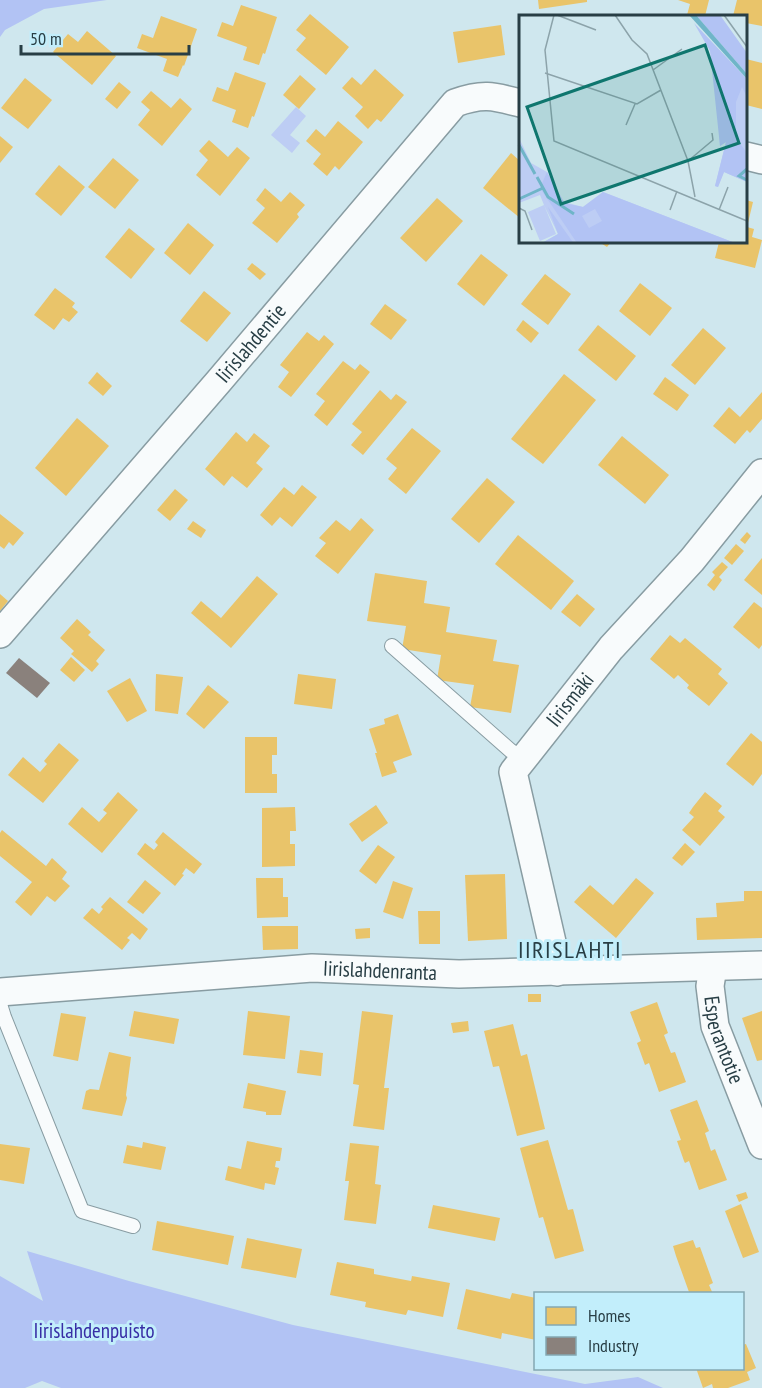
<svg xmlns="http://www.w3.org/2000/svg" width="762" height="1388" font-family="'PT Sans Narrow',sans-serif">
<rect width="100%" height="100%" fill="#cfe7ee"/>
<!-- green -->
<path fill="#bdcdf4" d="M296,107L306,116L290,135L300,143L292,153L271,135Z"/>
<!-- forest -->
<g fill="#b2c3f4">
<path d="M0,0H107L44,9L5,30L0,37Z"/>
<path d="M27,1251L129,1281L293,1325L585,1384L638,1377L663,1388H61L42,1381L25,1388H0V1276L43,1301Z"/>
</g>
<!-- homes -->
<g fill="#e9c46a">
<path d="M538,0H587V2L539,9Z"/>
<path d="M678,0H709L705,16L687,15L690,4Z"/>
<path d="M737,0H762V26L746,23V16H733Z"/>
<path d="M241,5L277,17L265,54L263,53L259,65L243,60L247,47L217,36L222,22L233,26Z"/>
<path d="M310,14L349,47L326,75L296,50L306,38L296,30Z"/>
<path d="M161,16L197,29L184,66L183,65L178,77L163,71L167,59L137,48L142,34L153,38Z"/>
<path d="M501,25L505,55L458,63L453,32Z"/>
<path d="M87,31L116,56L92,85L53,52L68,34L78,42Z"/>
<path d="M746,59L762,63V109L746,105Z"/>
<path d="M375,69L404,95L381,122L377,119L368,129L355,116L363,107L342,88L352,77L361,85Z"/>
<path d="M235,72L266,83L254,117L252,116L248,128L232,122L236,110L212,101L217,87L228,91Z"/>
<path d="M300,75L316,89L299,109L283,95Z"/>
<path d="M25,78L52,100L28,129L1,108Z"/>
<path d="M119,82L131,92L117,109L105,99Z"/>
<path d="M151,91L171,108L180,98L192,109L162,146L138,125L150,110L141,102Z"/>
<path d="M338,121L363,142L339,170L335,166L327,176L313,164L321,154L306,141L316,129L325,137Z"/>
<path d="M0,136L13,147L0,163Z"/>
<path d="M209,140L228,157L237,147L250,158L220,196L196,175L208,160L199,151Z"/>
<path d="M511,153L520,161V218L483,188Z"/>
<path d="M113,158L139,180L115,209L88,187Z"/>
<path d="M59,165L85,187L61,216L35,194Z"/>
<path d="M265,188L281,202L290,192L305,205L297,214L299,217L277,243L252,223L265,208L256,200Z"/>
<path d="M437,198L463,221L426,262L400,238Z"/>
<path d="M746,200L753,202L747,227L754,229L752,237L762,240L755,268L715,258L719,242H746Z"/>
<path d="M188,223L214,245L190,275L164,253Z"/>
<path d="M129,228L155,249L131,279L105,257Z"/>
<path d="M599,242H611L607,247Z"/>
<path d="M481,254L508,275L484,306L457,284Z"/>
<path d="M252,263L266,274L260,280L247,269Z"/>
<path d="M545,274L571,294L548,325L521,304Z"/>
<path d="M640,283L672,308L650,336L619,311Z"/>
<path d="M55,288L75,303L72,307L78,312L69,322L63,318L54,330L34,315Z"/>
<path d="M204,291L231,313L207,342L180,321Z"/>
<path d="M385,304L407,320L391,340L370,324Z"/>
<path d="M523,320L539,333L531,343L516,330Z"/>
<path d="M598,325L636,356L616,381L578,350Z"/>
<path d="M703,328L726,348L695,385L671,365Z"/>
<path d="M307,332L319,341L324,335L334,344L291,397L278,387L289,372L280,365Z"/>
<path d="M343,361L355,370L360,364L370,372L327,426L314,415L325,401L316,394Z"/>
<path d="M97,372L112,386L103,396L88,383Z"/>
<path d="M564,374L596,400L543,464L511,439Z"/>
<path d="M665,377L689,395L677,411L653,394Z"/>
<path d="M380,390L391,400L396,394L407,402L363,455L351,445L362,432L352,424Z"/>
<path d="M762,392V419L750,433L747,430L735,444L713,426L729,407L740,417Z"/>
<path d="M77,418L109,446L66,496L35,468Z"/>
<path d="M412,428L441,451L406,494L388,479L397,468L386,459Z"/>
<path d="M236,432L247,442L254,433L270,446L256,463L263,469L247,488L232,476L224,486L205,469Z"/>
<path d="M622,436L669,475L645,504L598,465Z"/>
<path d="M487,478L515,502L479,543L451,519Z"/>
<path d="M302,485L317,497L292,527L280,517L272,526L260,515L284,487L294,495Z"/>
<path d="M175,489L188,500L170,521L157,510Z"/>
<path d="M0,514L24,533L13,546L9,542L4,549L0,546Z"/>
<path d="M361,518L374,530L338,574L315,556L326,543L319,538L336,520L350,531Z"/>
<path d="M193,521L206,530L201,538L187,529Z"/>
<path d="M747,532L751,536L745,544L740,540Z"/>
<path d="M518,535L574,581L551,610L495,564Z"/>
<path d="M736,544L744,551L732,565L724,558Z"/>
<path d="M762,558V595L744,580Z"/>
<path d="M722,562L728,567L719,577L722,580L714,591L707,585L715,575L712,572Z"/>
<path d="M375,573L427,581L424,603L450,607L446,632L497,640L493,661L519,665L511,713L470,707L474,685L437,680L441,655L402,649L406,626L367,621Z"/>
<path d="M257,576L278,594L231,648L191,613L201,601L221,618Z"/>
<path d="M0,594L8,601L0,611Z"/>
<path d="M577,594L595,609L580,627L561,612Z"/>
<path d="M754,602L762,608V645L759,649L733,627Z"/>
<path d="M77,619L91,632L88,635L105,650L96,661L99,664L92,672L71,654L74,651L60,638Z"/>
<path d="M670,635L680,643L685,638L722,669L718,674L728,683L709,706L687,688L689,685L678,675L674,679L650,659Z"/>
<path d="M71,657L85,670L74,682L60,670Z"/>
<path d="M156,674L183,677L178,714L155,711Z"/>
<path d="M298,674L336,679L332,709L294,704Z"/>
<path d="M130,678L147,711L127,722L107,691Z"/>
<path d="M208,685L229,702L204,729L186,714Z"/>
<path d="M398,714L412,755L393,762L397,772L382,777L375,753H377L369,729L385,724L384,719Z"/>
<path d="M751,733L762,742V774L753,786L726,764Z"/>
<path d="M245,737H277V755H272V774H277V793H245Z"/>
<path d="M59,743L79,760L43,803L8,775L23,757L40,772L47,764L44,761Z"/>
<path d="M118,792L138,810L102,853L68,824L82,807L99,822L107,813L103,810Z"/>
<path d="M705,792L722,806L718,811L725,817L700,846L682,830L694,817L689,813L693,807Z"/>
<path d="M376,805L388,823L362,842L349,824Z"/>
<path d="M295,807L296,831H290V844H295V866L262,867V808Z"/>
<path d="M2,830L46,866L52,858L67,872L62,879L70,886L55,902L47,896L31,916L15,902L32,882L0,856V833Z"/>
<path d="M163,832L202,864L194,874L186,868L182,874L184,875L175,886L137,854L145,843L154,850L158,845L155,842Z"/>
<path d="M685,843L695,852L682,866L672,858Z"/>
<path d="M378,845L395,857L376,884L359,871Z"/>
<path d="M505,874L507,939L468,941L465,875Z"/>
<path d="M256,878H283V897H288V917L257,918Z"/>
<path d="M636,878L654,893L616,938L574,902L590,885L613,905Z"/>
<path d="M145,880L161,893L143,914L127,902Z"/>
<path d="M393,881L413,888L403,919L383,912Z"/>
<path d="M744,891H762V938L697,940L696,918L717,917L716,903L744,901Z"/>
<path d="M110,897L148,929L140,940L132,933L127,938L130,940L122,950L83,918L92,908L99,914L103,909L101,907Z"/>
<path d="M418,911H440V944H419Z"/>
<path d="M262,926H298V949L263,950Z"/>
<path d="M370,928V938L356,939L355,929Z"/>
<rect x="528" y="994" width="13" height="8"/>
<path d="M657,1002L668,1033L664,1035L671,1053L675,1052L686,1082L659,1092L649,1063L645,1065L637,1043L641,1041L630,1012Z"/>
<path d="M134,1011L179,1019L174,1044L129,1036Z"/>
<path d="M248,1011L290,1016L285,1059L243,1055Z"/>
<path d="M362,1011L393,1015L384,1088H389L384,1130L353,1126L359,1085L353,1084Z"/>
<path d="M762,1011V1060L757,1061L742,1018Z"/>
<path d="M61,1013L86,1017L78,1061L53,1056Z"/>
<path d="M468,1021L469,1031L453,1033L451,1023Z"/>
<path d="M513,1024L521,1056L527,1054L545,1129L517,1136L499,1066L493,1067L484,1031Z"/>
<path d="M300,1050L323,1053L321,1076L297,1073Z"/>
<path d="M109,1052L131,1057L126,1095L127,1098L122,1116L82,1109L86,1091L90,1089L99,1090Z"/>
<path d="M248,1083L286,1091L281,1115H266V1112L243,1108Z"/>
<path d="M697,1100L709,1131L705,1133L711,1151L715,1149L727,1180L699,1190L689,1161L685,1163L684,1161L677,1141L681,1140L670,1110Z"/>
<path d="M548,1140L568,1210L573,1209L584,1251L555,1259L543,1217L539,1218L520,1148Z"/>
<path d="M247,1141L282,1148L280,1161H276L275,1167L279,1168L275,1185L265,1183L264,1190L225,1180L228,1166L241,1169Z"/>
<path d="M143,1142L166,1147L161,1170L123,1163L127,1145L142,1148Z"/>
<path d="M350,1143L379,1146L375,1184L381,1185L376,1224L344,1220L349,1181H345Z"/>
<path d="M0,1144L30,1148L24,1184L0,1180Z"/>
<path d="M746,1192L748,1198L739,1202L736,1195Z"/>
<path d="M741,1204L759,1252L743,1258L725,1211Z"/>
<path d="M433,1205L500,1218L495,1241L428,1228Z"/>
<path d="M157,1221L234,1236L228,1265L152,1250Z"/>
<path d="M247,1238L302,1249L296,1278L241,1268Z"/>
<path d="M693,1240L696,1248L700,1247L713,1283L709,1285L713,1294L689,1292L676,1256L673,1246Z"/>
<path d="M337,1262L374,1269V1274L411,1281L412,1276L450,1283L443,1317L408,1310L406,1315L365,1307L366,1302L330,1295Z"/>
<path d="M466,1289L510,1299L512,1293L536,1298V1340L502,1333L501,1339L457,1329Z"/>
<path d="M746,1344L756,1368L747,1372L750,1380L728,1388H713L712,1384L703,1388L696,1368H742V1345Z"/>
</g>
<!-- industry -->
<path fill="#8a817c" d="M19,658L50,683L37,698L6,673Z"/>
<g fill="none" stroke-linecap="round" stroke-linejoin="round">
<!-- lane casing -->
<g stroke="#889ca2" stroke-width="16">
<g id="lane">
<path d="M392,646L511,751L524,757"/>
<path d="M0,1004L4,1017L82,1211L133,1226"/>
</g>
</g>
<!-- street casing -->
<g stroke="#889ca2" stroke-width="30">
<g id="street">
<path d="M746,156L762,160"/>
<path id="s1" d="M0,634L219,381L455,103C483,93 493,96 520,103"/>
<path id="s2" d="M713,967L710,986L715,1026L762,1145"/>
<path id="s3" d="M557,972L552,942L513,772L611,648L692,560L762,473"/>
<path id="s4" d="M0,992L312,968L459,974L762,965"/>
</g>
</g>
<!-- lane -->
<use href="#lane" stroke="#f8fbfc" stroke-width="14"/>
<!-- street -->
<use href="#street" stroke="#f8fbfc" stroke-width="27"/>
</g>
<g text-anchor="middle" stroke-width="6" stroke-linejoin="round" paint-order="stroke">
<!-- street labels -->
<g font-size="21" fill="#283e45" stroke="#c2eefb">
<text dy="7" stroke="none"><textPath href="#s1" startOffset="384">Iirislahdentie</textPath></text>
<text dy="7" stroke="none"><textPath href="#s3" startOffset="297">Iirismäki</textPath></text>
<text dy="7" stroke="none"><textPath href="#s4" startOffset="381">Iirislahdenranta</textPath></text>
<text dy="7" stroke="none"><textPath href="#s2" startOffset="75">Esperantotie</textPath></text>
</g>
<!-- park labels -->
<g font-size="21" fill="#372ea5" stroke="#c2eefb">
<text x="94" y="1338">Iirislahdenpuisto</text>
</g>
<!-- quarter labels -->
<g font-size="24" letter-spacing="1.5" fill="#283e45" stroke="#c2eefb">
<text x="570" y="958">IIRISLAHTI</text>
</g>
</g>
<!-- overview -->
<g transform="translate(519 15)">
<rect width="228" height="228" fill="#cfe7ee"/>
<path d="M228,64V167L205,157L199,172L196,171L207,127L201,131L199,93ZM0,93L1,125L12,148L28,157L45,187L64,192L84,177L216,228H23L39,219L25,190L37,219L21,226L9,197L25,190L21,180L0,188Z" fill="#bdcdf4"/>
<path d="M177,0H201L228,38V59ZM175,8L228,64V82L223,72L217,87V123L228,138V167L205,157L199,172L196,171L207,127L201,131L191,36ZM28,157L45,188L64,192L84,177L216,228H58L21,173ZM76,194L83,206L70,213L63,201ZM29,192L53,226L55,228H23L39,219Z" fill="#b2c3f4" fill-rule="evenodd"/>
<path d="M170,0H177L228,59V64Z" fill="#6fb5c8"/>
<path fill="none" stroke="#6fb5c8" stroke-width="3" d="M0,130L16,159M228,154L220,161L228,165M18,162L29,182L55,199M0,184L24,173"/>
<path fill="none" stroke="#8ca3aa" stroke-width="1.5" d="M35,0L26,35L35,126L228,206M38,0L77,15M96,0L113,25L128,39L169,146L176,182M205,0L228,32M134,55L163,34M26,58L118,89L142,75M107,110L116,89M169,146L194,125L193,118M0,193L6,196L13,215M151,195L158,176M200,195L209,172"/>
<path fill="#0f766e" fill-opacity="0.15" stroke="#0f766e" stroke-width="3" d="M186,30L220,128L42,189L8,92Z"/>
<rect width="228" height="228" fill="none" stroke="#283e45" stroke-width="3"/>
</g>
<!-- legend -->
<rect x="534" y="1292" width="210" height="78" fill="#c2eefb" stroke="#84a8b2" stroke-width="1.5"/>
<rect x="546" y="1307" width="30" height="18" fill="#e9c46a" stroke="#84a8b2" stroke-width="1.5"/>
<text x="588" y="1322" font-size="18" fill="#283e45">Homes</text>
<rect x="546" y="1337" width="30" height="18" fill="#8a817c" stroke="#84a8b2" stroke-width="1.5"/>
<text x="588" y="1352" font-size="18" fill="#283e45">Industry</text>
<!-- scale -->
<path d="M21 45v9h168v-9" fill="none" stroke="#283e45" stroke-width="3"/>
<text x="30" y="45" font-size="18" fill="#283e45" stroke="#c2eefb" stroke-width="4.5" paint-order="stroke">50 m</text>
</svg>
